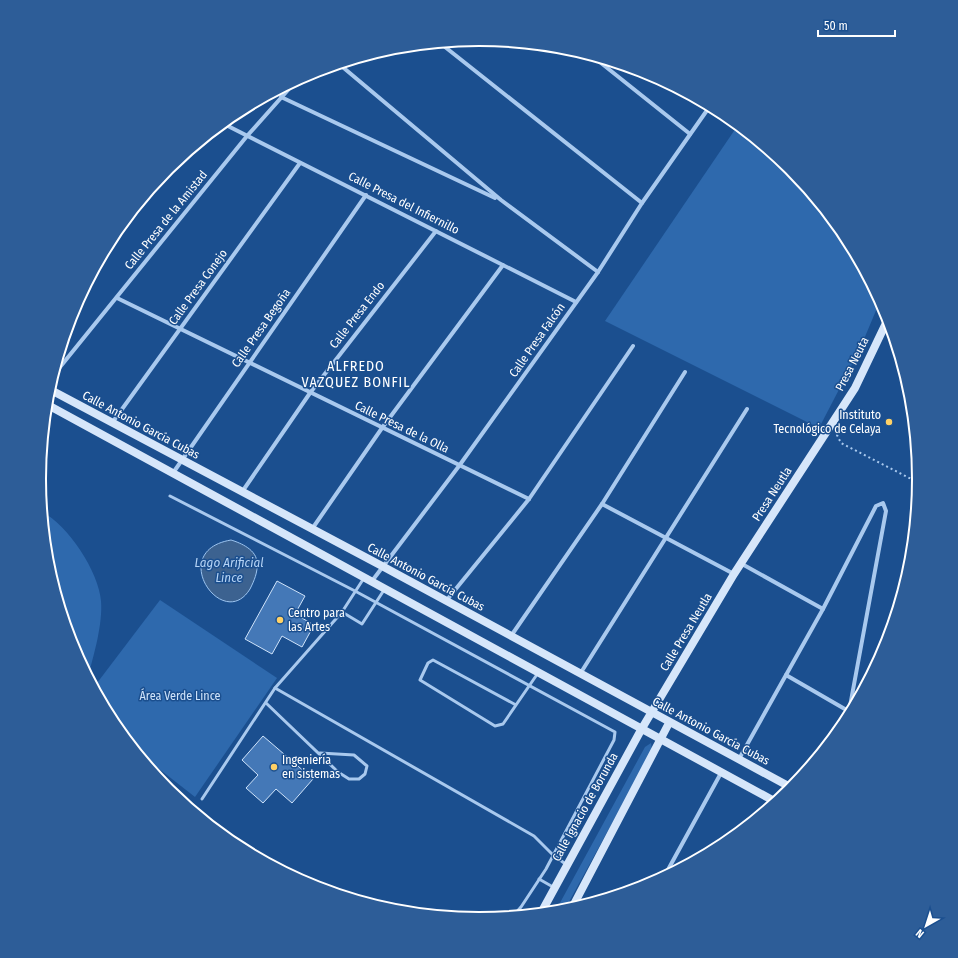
<svg xmlns="http://www.w3.org/2000/svg" width="958" height="958" font-family="'Fira Sans Condensed',sans-serif">
<rect width="100%" height="100%" fill="#1b4f8f"/>
<!-- green -->
<g fill="#2e69ad">
<path d="M738,125L790,168L845,235L880,301L859,351L819,428L605,321Z"/>
<path d="M42,512C68,525 99,572 101,601C103,623 94,655 88,676L72,647L47,565Z"/>
<path d="M160,600L277,678L195,797L135,750L113,723L94,687Z"/>
<path d="M651,743L652,750L564,911L555,912L645,747Z"/>
</g>
<!-- water -->
<path fill="#3c6290" stroke="#9cc4f0" d="M231,540C241,543 257,550 257,563C258,572 254,581 250,589C223,633 166,551 231,540Z"/>
<!-- building -->
<g fill="#4478b7" stroke="#cfe3fa">
<path d="M277,581L305,596L295,614L314,625L302,647L282,636L272,654L245,639Z"/>
<path d="M263,736L313,779L292,803L276,789L263,803L246,788L258,775L242,760Z"/>
</g>
<g fill="none" stroke-linecap="round" stroke-linejoin="round">
<!-- path -->
<path stroke="#a9c9ee" stroke-width="2" stroke-dasharray="2 3" stroke-linecap="butt" d="M842,426L837,435L841,443L919,483"/>
<!-- lane -->
<g stroke="#a9c9ee" stroke-width="3">
<path d="M170,496L355,591L615,732L614,740L546,869L521,907L513,916"/>
<path d="M342,612L362,624L384,590"/>
<path d="M275,688L534,836L553,855L567,865"/>
<path d="M266,703L338,772L349,779H359L365,774L367,766L354,755L320,753"/>
<path d="M516,705L433,660L428,663L420,680L495,726L503,724L538,673"/>
<path d="M202,799L275,688L342,612L364,578"/>
<path d="M539,879L553,887"/>
</g>
<!-- street -->
<g stroke="#a9c9ee" stroke-width="4">
<path d="M440,43L642,203"/>
<path d="M591,55L690,134"/>
<path d="M339,64L501,200L598,272"/>
<path d="M281,97L495,198"/>
<path d="M222,123L576,302"/>
<path d="M117,298L529,499"/>
<path d="M52,377L247,136L296,81"/>
<path d="M49,389L55,375"/>
<path d="M112,423L300,163"/>
<path d="M173,473L366,195"/>
<path d="M242,492L310,393L436,231"/>
<path d="M602,504L734,574"/>
<path d="M312,529L382,428L503,265"/>
<path d="M742,564L823,609"/>
<path d="M372,581L459,466L598,272L642,203L710,106"/>
<path d="M446,601L529,499L633,346"/>
<path d="M511,636L602,504L685,372"/>
<path d="M580,674L747,409"/>
<path d="M786,675L850,712"/>
<path d="M739,759L823,609L876,506L883,503L886,511L848,717"/>
<path d="M664,877L721,773"/>
</g>
<!-- secondary -->
<g stroke="#d6e6fa" stroke-width="8">
<path d="M49,389L382,566L792,788"/>
<path d="M46,404L776,802"/>
<path d="M572,908L669,723"/>
<path d="M541,913L641,730L734,574L855,388L888,319"/>
</g>
</g>
<!-- markers -->
<g fill="#ffd166" stroke="#1b4f8f" stroke-width="1.5">
<circle cx="889" cy="422" r="4"/>
<circle cx="280" cy="620" r="4"/>
<circle cx="274" cy="767" r="4"/>
</g>
<g text-anchor="middle" stroke-width="3" stroke-linejoin="round" paint-order="stroke">
<!-- street labels -->
<g font-size="12" fill="#fff" stroke="#1b4f8f">
<text transform="translate(404 203) rotate(27)" y="4">Calle Presa del Infiernillo</text>
<text transform="translate(166 220) rotate(-51)" y="4">Calle Presa de la Amistad</text>
<text transform="translate(198 287) rotate(-54)" y="4">Calle Presa Conejo</text>
<text transform="translate(357 315) rotate(-52)" y="4">Calle Presa Endo</text>
<text transform="translate(261 328) rotate(-55)" y="4">Calle Presa Begoña</text>
<text transform="translate(537 340) rotate(-55)" y="4">Calle Presa Falcón</text>
<text transform="translate(852 364) rotate(-63)" y="4">Presa Neuta</text>
<text transform="translate(141 425) rotate(28)" y="4">Calle Antonio García Cubas</text>
<text transform="translate(402 427) rotate(26)" y="4">Calle Presa de la Olla</text>
<text transform="translate(772 494) rotate(-57)" y="4">Presa Neutla</text>
<text transform="translate(426 577) rotate(28)" y="4">Calle Antonio García Cubas</text>
<text transform="translate(686 632) rotate(-59)" y="4">Calle Presa Neutla</text>
<text transform="translate(711 731) rotate(28)" y="4">Calle Antonio García Cubas</text>
<text transform="translate(585 807) rotate(-61)" y="4">Calle Ignacio de Borunda</text>
</g>
<!-- poi labels -->
<g font-size="12" fill="#fff" stroke="#1b4f8f" text-anchor="start">
<text x="881" y="419" text-anchor="end">Instituto<tspan x="881" dy="14">Tecnológico de Celaya</tspan></text>
<text x="288" y="617">Centro para<tspan x="288" dy="14">las Artes</tspan></text>
<text x="282" y="764">Ingeniería<tspan x="282" dy="14">en sistemas</tspan></text>
</g>
<!-- park labels -->
<g font-size="12" fill="#cfe3fa" stroke="#1b4f8f">
<text x="180" y="700">Área Verde Lince</text>
</g>
<!-- water labels -->
<g font-size="13" font-style="italic" fill="#b5d3f5" stroke="#1b4f8f">
<text x="229" y="567">Lago Arificial<tspan x="229" dy="15">Lince</tspan></text>
</g>
<!-- quarter labels -->
<g font-size="14" letter-spacing="1" fill="#fff" stroke="#1b4f8f">
<text x="356" y="371">ALFREDO<tspan x="356" dy="16">VAZQUEZ BONFIL</tspan></text>
</g>
</g>
<!-- crop -->
<path d="M0 0H958V958H0ZM46 479a433 433 0 1 1 866 0a433 433 0 1 1-866 0Z" fill="#2d5d98" fill-rule="evenodd"/>
<path fill="none" stroke="#fff" stroke-width="2" d="M46 479a433 433 0 1 1 866 0a433 433 0 1 1-866 0Z"/>
<!-- north arrow -->
<g transform="translate(926 926) rotate(219)" stroke="#1b4f8f" stroke-width="3" paint-order="stroke">
<path d="M0-3L7 15L0 10L-7 15Z" fill="#ffffff"/>
<text y="-6" font-size="11" font-weight="bold" text-anchor="middle" fill="#ffffff">N</text>
</g>
<!-- scale -->
<path d="M818 30v6h77v-6" fill="none" stroke="#ffffff" stroke-width="2"/>
<text x="824" y="30" font-size="12" fill="#ffffff" stroke="#1b4f8f" stroke-width="3" paint-order="stroke">50 m</text>
</svg>
